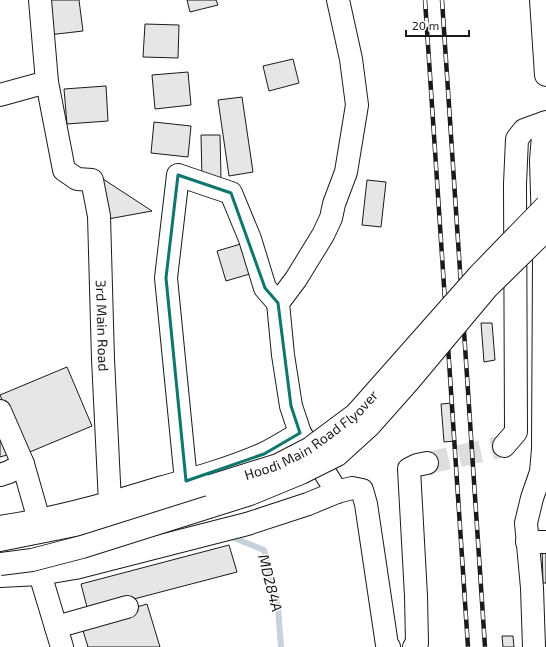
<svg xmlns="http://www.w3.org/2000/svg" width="546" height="647" font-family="'Exo 2',sans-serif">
<rect width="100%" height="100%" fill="#fff"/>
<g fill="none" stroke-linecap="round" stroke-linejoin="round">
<!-- stream -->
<path stroke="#c6d2dc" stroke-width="6" d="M234,538L264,550L278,607L281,647"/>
</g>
<!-- building -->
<g fill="#e6e6e6" stroke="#1a1a1a">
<path d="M43,0H79L83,31L48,35Z"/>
<path d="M187,0H216L218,5L190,12Z"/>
<path d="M145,24L179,25L178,58L143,57Z"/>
<path d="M293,59L299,83L269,91L263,66Z"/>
<path d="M188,72L191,105L155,109L152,75Z"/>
<path d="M106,86L108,121L67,124L64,89Z"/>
<path d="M242,97L253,172L229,176L218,100Z"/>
<path d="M154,122L191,126L188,157L151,153Z"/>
<path d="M201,135H220L221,178L202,179Z"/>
<path d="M100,177L152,211L108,219Z"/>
<path d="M367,180L386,182L381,227L362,225Z"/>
<path d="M244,243L253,273L226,281L217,251Z"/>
<path d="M481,323H492L495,360L484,362Z"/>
<path d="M67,367L92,426L25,454L0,395Z"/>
<path d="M452,403L455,441L444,442L441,404Z"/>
<path d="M0,435L7,455L0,457Z"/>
<path d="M229,545L237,572L88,611L81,584Z"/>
<path d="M542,547H546V583H543Z"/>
<path d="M147,604L160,647H88L81,624Z"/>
<path d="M502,636H513L514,647H503Z"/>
</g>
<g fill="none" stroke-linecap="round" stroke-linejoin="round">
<!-- minor-tunnel -->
<path stroke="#ddd" stroke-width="22" stroke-dasharray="22 11" stroke-linecap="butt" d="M427,463L504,446"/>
<!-- minor casing -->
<g stroke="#1a1a1a" stroke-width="24">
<g id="minor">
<path id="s1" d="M40,0L47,82L64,170L77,179L92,180L99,216L103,359L110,503"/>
<path d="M541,0L546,75"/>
<path d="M0,95L47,82"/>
<path d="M0,411L23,464L39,520"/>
<path d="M504,446L516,432L515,184L517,139L524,130L546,122"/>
<path d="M0,475L9,472L23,464"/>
<path d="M186,481L166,278L178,175L231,193L250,239L265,288L278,303"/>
<path d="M337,492L300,433L291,406L283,355L278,303L296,279L323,235L331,218L334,204L346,172L357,105L351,59L338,0"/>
<path d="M0,527C53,519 105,505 156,489C192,479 229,469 263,454C276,448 288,440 300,433"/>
<path d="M527,542H546"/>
<path d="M40,574L62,647"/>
<path d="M0,576L40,574L75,568L247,524L308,504L337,492L352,488L362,490L366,504L387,645L389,647"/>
<path d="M56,627L127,607"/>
<path d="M414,647L417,643L416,596L409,469L417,465L427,463"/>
<path d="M534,647L532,588L526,523L532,498L541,472L543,449L544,259L541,160L544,123"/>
</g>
</g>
<!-- major casing -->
<g stroke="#1a1a1a" stroke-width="24">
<path id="major" d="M0,540L95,521L211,486"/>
</g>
<!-- minor -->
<use href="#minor" stroke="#fff" stroke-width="22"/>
<!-- major -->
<use href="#major" stroke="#fff" stroke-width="22"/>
<!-- rail casing -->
<g stroke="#1a1a1a" stroke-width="4.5">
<g id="rail">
<path d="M425,0L468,647"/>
<path d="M442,0L485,647"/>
</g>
</g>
<!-- rail -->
<use href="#rail" stroke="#fff" stroke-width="3" stroke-dasharray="9" stroke-linecap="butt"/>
<!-- major-bridge casing -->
<g stroke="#1a1a1a" stroke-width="24" stroke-linecap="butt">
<g id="major-bridge">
<path id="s2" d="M211,486L278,465L309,449L356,414L479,275L546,206"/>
<path d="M0,564L32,560L82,547L250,494L301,473L337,455L370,425L409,381L487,288L546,230"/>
</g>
</g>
<!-- major-bridge -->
<use href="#major-bridge" stroke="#fff" stroke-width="22"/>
</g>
<!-- marked area -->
<path fill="none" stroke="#0f766e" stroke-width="3" stroke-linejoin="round" d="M178,175L231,193L265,288L278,303L291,406L300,433L264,454L186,481L166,278Z"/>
<g text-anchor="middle" stroke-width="3" stroke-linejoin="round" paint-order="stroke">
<!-- street labels -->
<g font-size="14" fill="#1a1a1a" stroke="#fff">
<text dy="5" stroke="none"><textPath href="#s1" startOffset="349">3rd Main Road</textPath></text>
<text dy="5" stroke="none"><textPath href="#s2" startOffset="114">Hoodi Main Road Flyover</textPath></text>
</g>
<!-- water labels -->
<g font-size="15" font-style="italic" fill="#1a1a1a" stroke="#fff">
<text transform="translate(270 583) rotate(76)" y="5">MD284A</text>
</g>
</g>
<!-- scale -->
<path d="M406 30v6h63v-6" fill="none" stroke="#1a1a1a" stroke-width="2"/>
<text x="412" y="30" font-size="12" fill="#1a1a1a" stroke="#ffffff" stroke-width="3" paint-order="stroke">20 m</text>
</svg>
